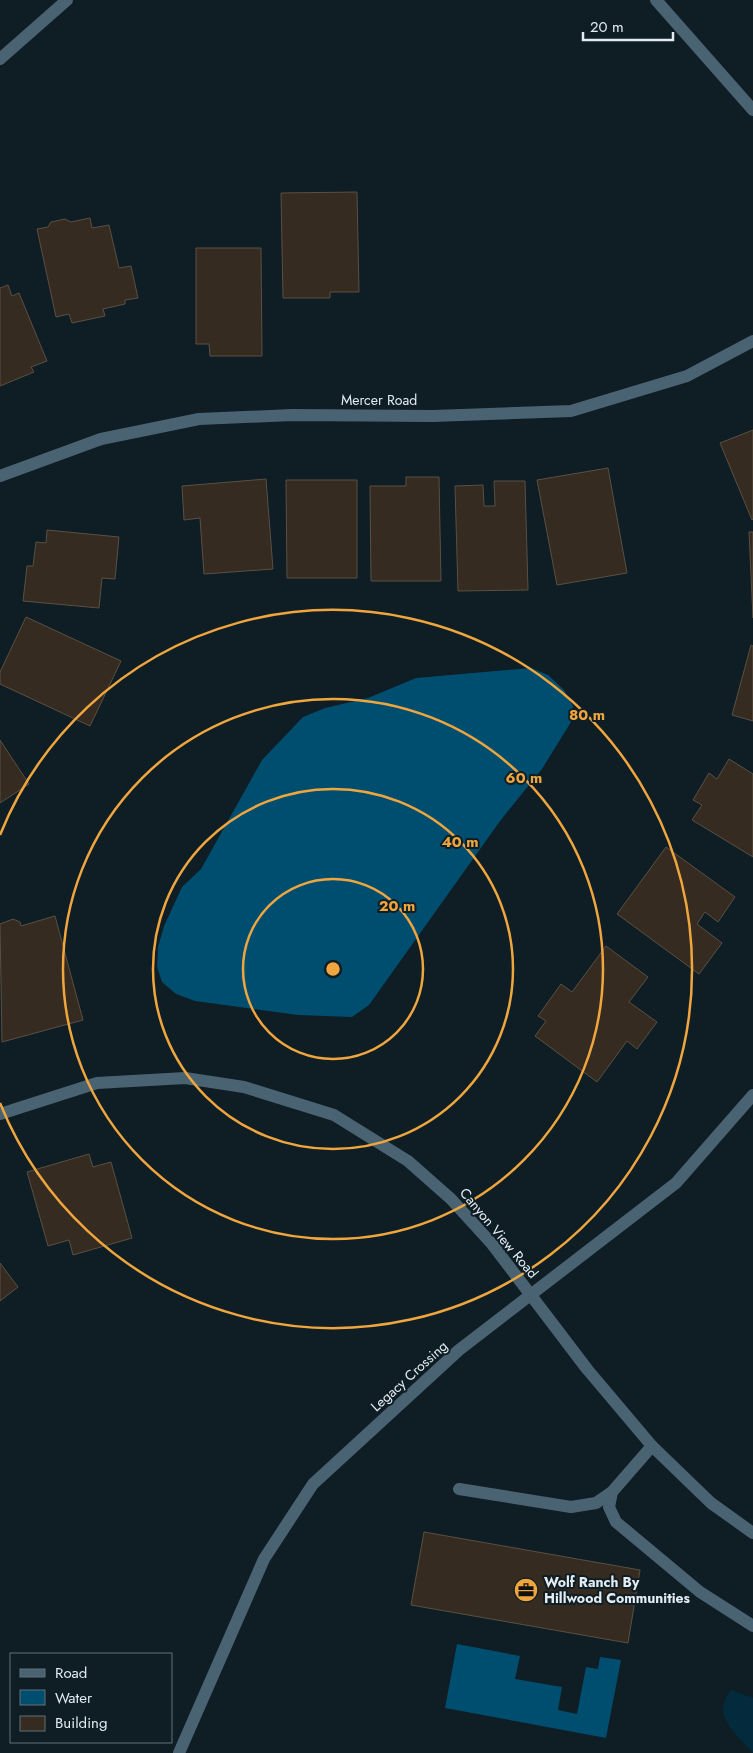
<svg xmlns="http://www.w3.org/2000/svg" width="753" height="1753" font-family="Jost,sans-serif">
<rect width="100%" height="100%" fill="#0f1d25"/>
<!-- green -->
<path fill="#042b3d" d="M731,1690L753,1698V1753C737,1734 710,1716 731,1690Z"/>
<!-- water -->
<g fill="#004e6f">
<path d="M531,668L548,675L564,690L573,706L571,722L542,769L500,821L369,1005L352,1017L298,1015L195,1001L176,994L162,982L157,967L158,947L164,926L182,887L201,869L262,760L303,717L325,708L368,698L416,678Z"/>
<path d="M457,1644L520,1656L515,1679L562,1687L558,1710L577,1714L586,1667L598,1669L600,1657L621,1660L606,1738L445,1708Z"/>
</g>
<!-- building -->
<g fill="#352b20" stroke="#5a5043">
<path d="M357,192L359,292H330V298H283L281,193Z"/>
<path d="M90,218L92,228L109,225L119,268L131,266L138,298L125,300V304L103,309L105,316L72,323L69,314L56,317L37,229L48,227L51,222L65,219L71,222Z"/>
<path d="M196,248H261L262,356H210L209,344H196Z"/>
<path d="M8,285L12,296L19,293L47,361L31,367L34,372L0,386V288Z"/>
<path d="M753,430V519L752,520L720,443Z"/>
<path d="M608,468L627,573L557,585L537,480Z"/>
<path d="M406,477H439L441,581H371L370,486H406Z"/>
<path d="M266,479L273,569L204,574L200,518L184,520L182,486Z"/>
<path d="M286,480H357V578H287Z"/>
<path d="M494,481H525L528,590L458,591L455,486L483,485L484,506H495Z"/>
<path d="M47,530L119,537L115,579L102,578L99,608L23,601L27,566H33L36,542L46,543Z"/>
<path d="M749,532H753V618Z"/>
<path d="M26,617L121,661L90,726L0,684V672Z"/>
<path d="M751,645L753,646V721L732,715Z"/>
<path d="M0,740L29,784L0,803Z"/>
<path d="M729,759L753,774V857L692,820L702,805L693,800L709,773L717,779Z"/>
<path d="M666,847L735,897L718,922L705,912L697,924L722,943L699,974L617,914Z"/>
<path d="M55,916L83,1020L2,1042L0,924L13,919L20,922L21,926Z"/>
<path d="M606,946L648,977L629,1002L657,1022L637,1049L627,1041L597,1082L535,1036L546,1021L538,1016L561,984L572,992Z"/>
<path d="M89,1154L93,1167L111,1162L132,1238L73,1255L69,1240L48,1246L27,1172Z"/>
<path d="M0,1263L18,1287L0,1301Z"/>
<path d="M424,1532L640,1570L628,1643L411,1605Z"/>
</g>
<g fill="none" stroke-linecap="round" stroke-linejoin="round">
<!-- minor -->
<g stroke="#4a6372" stroke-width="12">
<path d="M656,0L753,110"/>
<path d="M0,59L67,0"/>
<path d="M0,476L101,439L199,419L292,415L433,416L571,411L687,376L753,341"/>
<path d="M0,1114L97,1083L185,1078L244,1087L334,1115L408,1161L451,1199L492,1244L587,1369L652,1446L711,1503L753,1533"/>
<path d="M652,1446L612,1492L609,1507L616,1522L700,1592L753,1626"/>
<path d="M459,1489L571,1507L596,1503L612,1492"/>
<path d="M179,1753L264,1559L313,1484L459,1350L676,1183L753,1095"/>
</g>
</g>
<!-- distance rings -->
<g fill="none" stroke="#f0a63e" stroke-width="2.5">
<circle cx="333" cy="969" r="90"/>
<circle cx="333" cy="969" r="180"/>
<circle cx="333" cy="969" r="270"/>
<path d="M0 835A359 359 0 1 1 0 1103"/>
</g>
<!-- icons -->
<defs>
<g id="office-disc" transform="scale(1.25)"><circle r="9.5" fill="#f0a63e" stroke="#0f1d25"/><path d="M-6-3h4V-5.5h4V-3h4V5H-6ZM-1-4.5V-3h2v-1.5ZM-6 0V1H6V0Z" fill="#111"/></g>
</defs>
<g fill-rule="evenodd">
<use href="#office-disc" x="526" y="1590"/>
</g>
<g text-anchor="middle" stroke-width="4" stroke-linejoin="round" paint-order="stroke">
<!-- street labels -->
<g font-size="14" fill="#e3ecf2" stroke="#0f1d25">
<text x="379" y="405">Mercer Road</text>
<text transform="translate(499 1233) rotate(50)" y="5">Canyon View Road</text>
<text transform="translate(409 1376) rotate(-42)" y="5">Legacy Crossing</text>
</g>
<!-- poi labels -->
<g font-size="14" font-weight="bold" fill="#e3ecf2" stroke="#0f1d25" text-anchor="start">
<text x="544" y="1587">Wolf Ranch By<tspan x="544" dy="16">Hillwood Communities</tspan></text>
</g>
</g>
<circle cx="333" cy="969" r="8" fill="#f0a63e" stroke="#0f1d25" stroke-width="2.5"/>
<g font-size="15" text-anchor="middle" font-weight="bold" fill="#f0a63e" stroke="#0f1d25" stroke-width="4" stroke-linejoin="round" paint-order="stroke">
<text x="587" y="720">80 m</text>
<text x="524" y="783">60 m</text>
<text x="460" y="847">40 m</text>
<text x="397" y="911">20 m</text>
</g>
<!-- legend -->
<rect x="10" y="1653" width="162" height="90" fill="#0f1d25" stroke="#647077"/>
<rect x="20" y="1669" width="25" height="8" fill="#4a6372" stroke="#647077"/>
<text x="55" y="1678" font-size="15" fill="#e3ecf2">Road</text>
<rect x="20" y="1690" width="25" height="15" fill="#004e6f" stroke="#647077"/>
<text x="55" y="1703" font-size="15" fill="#e3ecf2">Water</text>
<rect x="20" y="1716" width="25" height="15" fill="#352b20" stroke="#647077"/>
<text x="55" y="1728" font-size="15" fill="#e3ecf2">Building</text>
<!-- scale -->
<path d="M583 32v8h90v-8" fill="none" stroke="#e3ecf2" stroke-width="2.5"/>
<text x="590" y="32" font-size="15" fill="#e3ecf2" stroke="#0f1d25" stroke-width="4" paint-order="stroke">20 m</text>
</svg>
